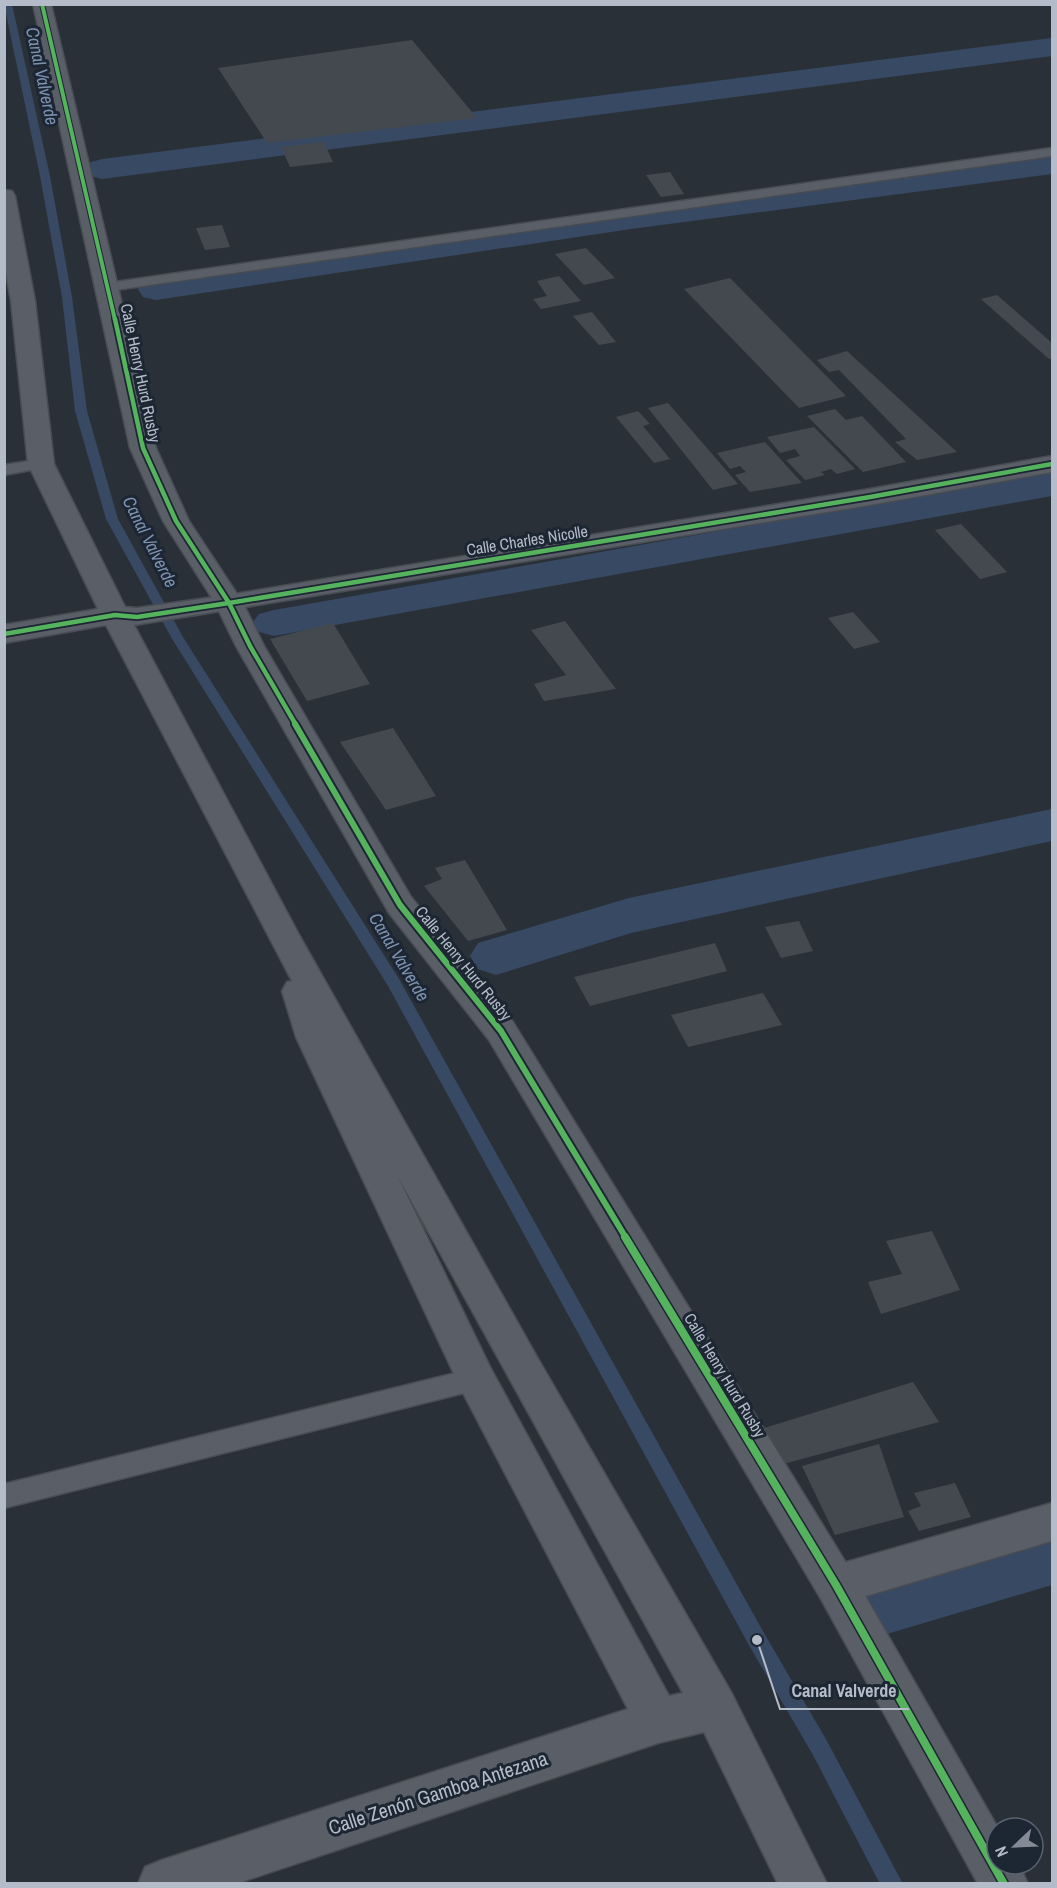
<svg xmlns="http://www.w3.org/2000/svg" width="1057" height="1888" font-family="'Archivo Narrow',sans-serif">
<rect width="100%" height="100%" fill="#2a3038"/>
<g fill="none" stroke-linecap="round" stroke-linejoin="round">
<!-- stream -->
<path fill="#384963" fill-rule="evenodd" d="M4,4H12L50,176L72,297L87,411L118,519L183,637L399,979L764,1633L827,1741L903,1884H880L813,1755L750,1647L388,986L171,637L106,519L75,411L62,297L40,176Z"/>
<!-- canal -->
<g fill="#384963" fill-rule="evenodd">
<path d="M1052,38V56L102,179L91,176L86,169L91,162L102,159Z"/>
<path d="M1052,154V174L631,229L156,300L143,297L138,289L143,281L156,278L631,209Z"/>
<path d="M1052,472V496L274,636L259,632L252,623L259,614L274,610Z"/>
<path d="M1052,809V841L631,933L496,975L478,969L470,956L478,943L629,898Z"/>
<path d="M1052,1525V1585L870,1639L846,1630L837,1608L846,1586L870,1577Z"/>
</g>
</g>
<!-- building -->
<g fill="#444950">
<path d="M412,40L477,118L267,143L218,68Z"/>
<path d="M324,142L333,162L290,167L281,147Z"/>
<path d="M670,172L684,194L661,197L646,175Z"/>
<path d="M222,225L230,247L205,250L196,228Z"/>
<path d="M586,248L615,278L584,285L555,254Z"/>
<path d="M559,276L581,301L541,309L533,299L547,296L537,281Z"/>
<path d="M730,278L846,396L799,408L684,289Z"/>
<path d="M997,295L1052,343V358L1049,359L981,299Z"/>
<path d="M592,312L616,342L599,345L573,316Z"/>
<path d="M847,351L957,452L917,460L895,442L906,439L839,370L829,372L817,360Z"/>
<path d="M668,403L738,484L713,490L648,408Z"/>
<path d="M835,409L846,420L862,416L906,462L863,472L807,416Z"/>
<path d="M638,411L650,424L643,426L670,459L654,463L616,417Z"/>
<path d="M814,427L855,469L837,474L831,469L821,472L825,475L805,480L786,460L800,456L795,449L780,453L767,437Z"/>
<path d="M765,442L802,483L750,492L735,475L746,472L740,466L730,469L717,453Z"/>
<path d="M961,524L1007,572L980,579L935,530Z"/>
<path d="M853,612L880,642L854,649L828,618Z"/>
<path d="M565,621L616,689L544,701L534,684L566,675L531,630Z"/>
<path d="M333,623L370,684L307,701L270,639Z"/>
<path d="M393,728L436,796L386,810L340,742Z"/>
<path d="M465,860L507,930L468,941L424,886L442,879L435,868Z"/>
<path d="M799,921L813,951L781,958L765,927Z"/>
<path d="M715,943L727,971L590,1006L574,977Z"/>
<path d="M763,993L782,1025L688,1047L671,1015Z"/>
<path d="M932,1231L960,1290L881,1314L868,1282L902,1274L886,1241Z"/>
<path d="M913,1382L939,1422L772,1467L755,1431Z"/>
<path d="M879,1444L904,1517L835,1535L802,1466Z"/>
<path d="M955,1483L971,1517L919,1531L908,1511L921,1506L914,1493Z"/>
</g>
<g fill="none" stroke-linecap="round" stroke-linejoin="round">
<!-- service casing -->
<g stroke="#484c53" stroke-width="3">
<g id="service">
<path d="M1052,148V156L108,291L101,287L108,283Z"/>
<path d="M41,459L49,464L47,467L4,475V465Z"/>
<path d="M476,1368L485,1371L489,1379L485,1387L476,1390L4,1508V1484Z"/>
</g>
</g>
<!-- minor casing -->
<g stroke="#484c53" stroke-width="3">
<g id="minor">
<path d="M4,190L12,191L15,196L35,301L54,464L125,607L137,608L229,595L870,489L1052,456V472L870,505L134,625L298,933L537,1357L731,1692L827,1884H778L704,1732L658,1743L235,1884H138L145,1867L162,1860L628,1709L462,1391L296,1037L282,991L287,982L292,981L106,625L4,643V625L98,609L28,464L11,301L4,261ZM397,1175L683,1693L669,1696L490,1367Z"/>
<path d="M1052,1503V1541L836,1605L821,1599L815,1585L821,1571L836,1565Z"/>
</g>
</g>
<!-- tertiary casing -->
<g stroke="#484c53" stroke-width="3">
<path id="tertiary" d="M33,4H51L156,448L189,521L243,603L264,646L411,897L513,1022L851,1571L998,1828L997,1864H1019L1028,1884H978L821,1599L489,1040L389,913L236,646L215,603L163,521L130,448Z"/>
</g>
<!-- service -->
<use href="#service" fill="#5a5e66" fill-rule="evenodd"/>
<!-- minor -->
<use href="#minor" fill="#5a5e66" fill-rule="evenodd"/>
<!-- tertiary -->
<use href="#tertiary" fill="#5a5e66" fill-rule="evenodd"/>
<!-- cycleway-far3 casing -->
<g stroke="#1d2633" stroke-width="6">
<path id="cycleway-far3" d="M42,4L115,320"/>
</g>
<!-- cycleway-far2 casing -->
<g stroke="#1d2633" stroke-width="8">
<g id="cycleway-far2">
<path d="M115,319L143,448L176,521L229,603L250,646L296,725"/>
<path d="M4,634L115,615L137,617L229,603L870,497L1052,464"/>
</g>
</g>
<!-- cycleway-far1 casing -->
<g stroke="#1d2633" stroke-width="10">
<path id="cycleway-far1" d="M295,724L400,905L501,1031L626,1238"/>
</g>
<!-- cycleway casing -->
<g stroke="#1d2633" stroke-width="11">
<path id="cycleway" d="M625,1237L836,1585L1004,1884"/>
</g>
<!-- cycleway-far3 -->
<use href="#cycleway-far3" stroke="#56b35d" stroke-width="4"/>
<!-- cycleway-far2 -->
<use href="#cycleway-far2" stroke="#56b35d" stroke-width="4.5"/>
<!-- cycleway-far1 -->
<use href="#cycleway-far1" stroke="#56b35d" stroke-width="6"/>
<!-- cycleway -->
<use href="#cycleway" stroke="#56b35d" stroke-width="8"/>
</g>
<g text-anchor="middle" stroke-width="6" stroke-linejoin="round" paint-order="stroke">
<!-- street labels -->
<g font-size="16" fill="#b4bcc9" stroke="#1d2633">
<text transform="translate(141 373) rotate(78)" y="6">Calle Henry Hurd Rusby</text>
<text transform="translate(527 540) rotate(-9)" y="6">Calle Charles Nicolle</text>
<text transform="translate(464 963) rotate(51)" y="6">Calle Henry Hurd Rusby</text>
<text transform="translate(725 1375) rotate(59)" y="6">Calle Henry Hurd Rusby</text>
</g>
<!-- water labels -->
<g font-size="18" font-style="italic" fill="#7c92b1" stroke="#1d2633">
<text transform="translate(42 76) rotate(78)" y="6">Canal Valverde</text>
<text transform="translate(150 542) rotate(63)" y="6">Canal Valverde</text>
<text transform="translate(399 957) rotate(59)" y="6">Canal Valverde</text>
</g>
<!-- near-street labels -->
<g font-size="20" fill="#b4bcc9" stroke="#1d2633">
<text transform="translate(438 1793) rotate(-18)" y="7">Calle Zenón Gamboa Antezana</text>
</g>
</g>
<!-- callouts -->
<path fill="none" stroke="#b4bcc9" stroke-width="2" d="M757 1640L780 1709H909"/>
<circle fill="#b4bcc9" stroke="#1d2633" stroke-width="2" cx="757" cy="1640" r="6"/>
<g font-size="18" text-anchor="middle" font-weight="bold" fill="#b4bcc9" stroke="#1d2633" stroke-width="6" stroke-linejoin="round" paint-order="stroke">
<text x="844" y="1697">Canal Valverde</text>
</g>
<!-- border -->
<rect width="1057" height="1888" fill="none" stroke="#b4bcc9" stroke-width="12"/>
<!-- north arrow -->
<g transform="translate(1015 1846) rotate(247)"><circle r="28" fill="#1d2633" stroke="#59626f" stroke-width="1.5"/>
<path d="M0-4.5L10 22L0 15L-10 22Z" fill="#848b96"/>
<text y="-9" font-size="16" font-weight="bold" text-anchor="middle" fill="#b4bcc9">N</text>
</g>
</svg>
